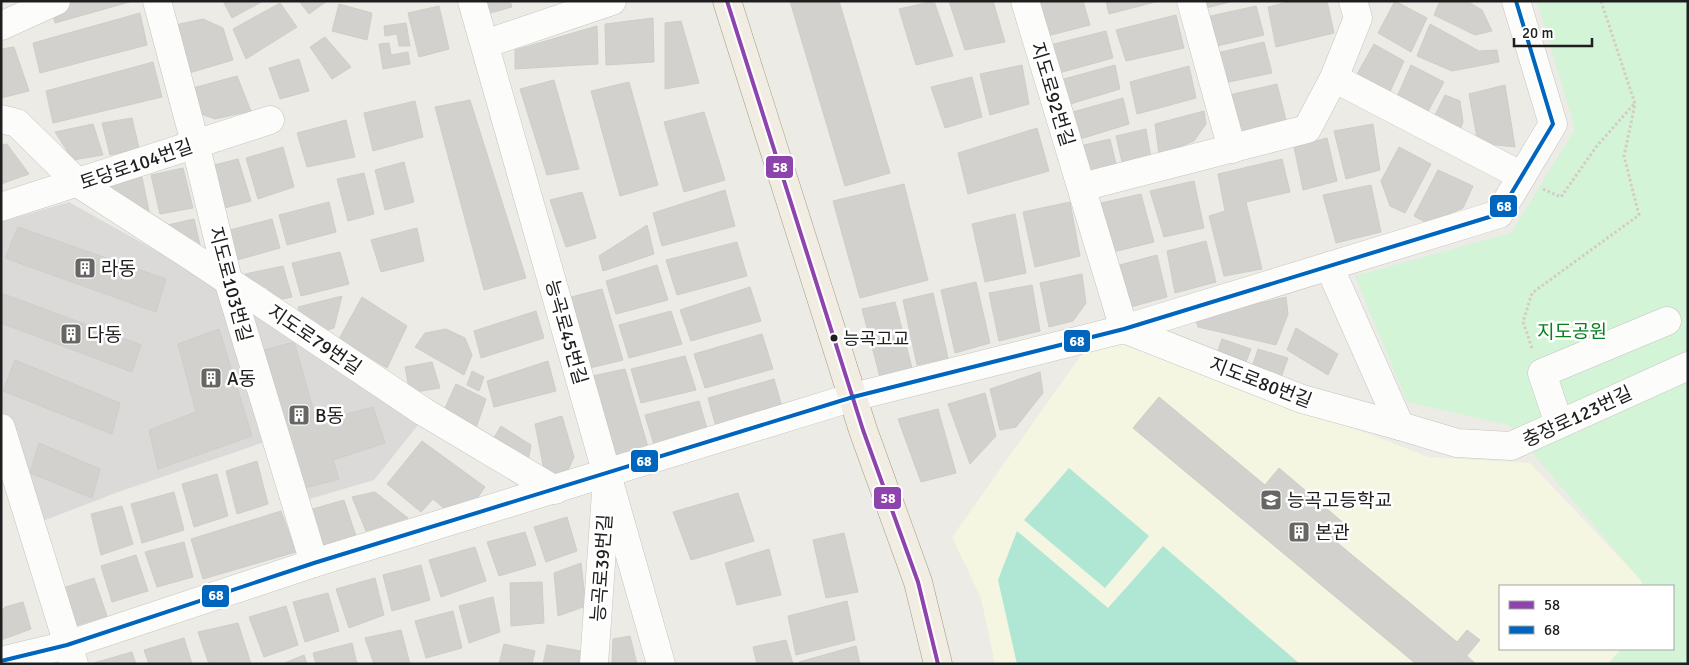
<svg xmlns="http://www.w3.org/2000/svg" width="1689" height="665" font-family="Signika,'Noto Sans KR',sans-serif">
<rect width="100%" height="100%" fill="#ecebe6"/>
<!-- residential -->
<path fill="#dbdad8" d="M69,202L187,268L299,338L418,425L374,480L303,501L282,436L121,491L40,522L1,406V222Z"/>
<!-- education -->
<path fill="#f4f6e1" d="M1124,340L1429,457L1530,463L1643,582L1642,586H1500V649H1621L1608,664H995L981,598L952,537L1082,354Z"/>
<!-- park -->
<path fill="#d3f4d7" d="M1537,1H1688V664H1608L1621,649H1673V586H1642V582L1509,425L1407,402L1355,276L1511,233L1575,129Z"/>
<!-- pitch -->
<g fill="#b0e6d4">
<path d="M1069,468L1149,536L1105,588L1024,520Z"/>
<path d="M1017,531L1108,608L1163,546L1300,664H1017L998,580Z"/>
</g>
<!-- building -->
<g fill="#d3d1cd" stroke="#cfcdc7">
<path d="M72,1H133L55,23L52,11Z"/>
<path d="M223,1H263L232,18Z"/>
<path d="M299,1H327L309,14Z"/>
<path d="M484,1H510L512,7L487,14Z"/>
<path d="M790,1H839L890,173L845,186Z"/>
<path d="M934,1L953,56L916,65L899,9Z"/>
<path d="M949,1H993L1005,42L965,50Z"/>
<path d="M1037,1H1083L1090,25L1047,36Z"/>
<path d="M1106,1H1159L1109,14Z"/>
<path d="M1201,1H1234L1202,9Z"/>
<path d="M1291,1H1327L1334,33L1276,47L1268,7Z"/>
<path d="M1395,1L1427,18L1411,52L1378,33Z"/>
<path d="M1440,1H1467L1482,10L1492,31L1475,35L1434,15Z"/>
<path d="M280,3L297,27L246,59L233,29Z"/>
<path d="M339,4L372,13L367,40L332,31Z"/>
<path d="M439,6L449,49L419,57L408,13Z"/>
<path d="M1256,6L1264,35L1213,47L1206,17Z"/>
<path d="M140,13L147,45L40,73L33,43Z"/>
<path d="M1176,15L1184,48L1126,61L1116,30Z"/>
<path d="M653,18L654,62L606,65L605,24Z"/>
<path d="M203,19L223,28L233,60L189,73L175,25Z"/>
<path d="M681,21L699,83L665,89V23Z"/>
<path d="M406,23L410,46H399L397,34L385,36L384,26Z"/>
<path d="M1430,24L1479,51L1497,50L1499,62L1452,71L1417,56Z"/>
<path d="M597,26L598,64L515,69V50Z"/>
<path d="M1106,31L1113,58L1059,73L1050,45Z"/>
<path d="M325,37L351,67L332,79L310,47Z"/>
<path d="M1264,42L1272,73L1224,83L1217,53Z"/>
<path d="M389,43L391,55L408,52L410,64L383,69L379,44Z"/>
<path d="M1374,44L1404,61L1388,96L1356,76Z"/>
<path d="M14,47L29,91L1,98V49Z"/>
<path d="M299,59L309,91L280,99L269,68Z"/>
<path d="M153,62L162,97L53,123L46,91Z"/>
<path d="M1022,65L1029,104L990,115L980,74Z"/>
<path d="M1115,65L1120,89L1067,105L1060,80Z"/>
<path d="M1411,65L1444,82L1426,115L1396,99Z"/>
<path d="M1189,66L1196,98L1137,114L1130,82Z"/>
<path d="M237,76L251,111L215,119L198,113L193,88Z"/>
<path d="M972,77L982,117L945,128L931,87Z"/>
<path d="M554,80L579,169L547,175L520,89Z"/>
<path d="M629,82L658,185L620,196L591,91Z"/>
<path d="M1277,84L1286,120L1238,132L1229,95Z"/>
<path d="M1505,85L1515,147L1478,143L1469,94Z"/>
<path d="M1445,95L1460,101L1463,122L1459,133L1433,119Z"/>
<path d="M1123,98L1129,124L1077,140L1069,113Z"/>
<path d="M470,100L526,278L484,290L435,107Z"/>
<path d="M415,101L423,137L373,151L364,113Z"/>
<path d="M1204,111L1206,124L1194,141L1159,155L1155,124Z"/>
<path d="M704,112L725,180L684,192L664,122Z"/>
<path d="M132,118L139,148L110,155L102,123Z"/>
<path d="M346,120L355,157L307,167L297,133Z"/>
<path d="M93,124L103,155L73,160L55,132Z"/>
<path d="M1373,124L1380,170L1346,179L1334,131Z"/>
<path d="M1037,128L1049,171L968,194L958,153Z"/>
<path d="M1146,129L1151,158L1123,166L1116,136Z"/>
<path d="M1327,138L1337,181L1303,190L1294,147Z"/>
<path d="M1110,139L1117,168L1089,174L1080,146Z"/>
<path d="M7,144L29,174L1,184V145Z"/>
<path d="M283,147L294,187L258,199L246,158Z"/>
<path d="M1399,147L1431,164L1405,213L1390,206L1381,181Z"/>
<path d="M238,159L251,201L221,209L210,166Z"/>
<path d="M1282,159L1290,192L1246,202L1262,269L1224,276L1209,216L1225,211L1218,174Z"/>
<path d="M404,162L414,202L385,210L375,170Z"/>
<path d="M183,168L193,208L160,214L151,175Z"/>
<path d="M1438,170L1473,186L1463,208L1427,223L1414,216Z"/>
<path d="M364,173L374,214L348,221L337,179Z"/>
<path d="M142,177L150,216L107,186Z"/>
<path d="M1194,181L1204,228L1164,237L1150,191Z"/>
<path d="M904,184L928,280L860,298L833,201Z"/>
<path d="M1371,185L1381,232L1336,243L1323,195Z"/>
<path d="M725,190L735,226L662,246L653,213Z"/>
<path d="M582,192L596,238L566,247L550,200Z"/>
<path d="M1141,194L1154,242L1113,252L1101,203Z"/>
<path d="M329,202L336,232L287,245L279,215Z"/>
<path d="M1070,202L1080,256L1035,267L1023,212Z"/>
<path d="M1015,214L1026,273L985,282L972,224Z"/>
<path d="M194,219L201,249L167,225Z"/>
<path d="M272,219L280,248L234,261L226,231Z"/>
<path d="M647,225L654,254L603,271L599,256Z"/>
<path d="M18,227L166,279L156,312L5,258Z"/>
<path d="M417,228L424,261L381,272L371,240Z"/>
<path d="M1206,241L1216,282L1175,293L1167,251Z"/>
<path d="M737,242L747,276L677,295L666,260Z"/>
<path d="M340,252L349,284L301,296L292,263Z"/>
<path d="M1157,255L1167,297L1127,308L1116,266Z"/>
<path d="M657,265L668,300L616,314L606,281Z"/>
<path d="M283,266L292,297L272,301L267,287L250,289L245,274Z"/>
<path d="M1082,274L1086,303L1073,321L1049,327L1040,283Z"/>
<path d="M976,282L990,343L955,353L941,290Z"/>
<path d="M1032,285L1040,331L999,341L989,293Z"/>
<path d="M750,287L761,321L691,341L680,310Z"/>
<path d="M602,289L623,360L590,368L571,297Z"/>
<path d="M1,293L141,345L132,372L1,323Z"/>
<path d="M933,293L948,358L917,365L903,300Z"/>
<path d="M342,296L334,328L321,332L301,318L298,307Z"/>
<path d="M362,297L407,326L387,368L339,339Z"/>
<path d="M1286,297L1288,314L1276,345L1198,327L1195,318Z"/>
<path d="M895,302L912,368L880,377L862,309Z"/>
<path d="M536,311L544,338L481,358L474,331Z"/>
<path d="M671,311L682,344L629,358L619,325Z"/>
<path d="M1296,328L1338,354L1328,375L1287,350Z"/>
<path d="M219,329L252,436L158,469L149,430L196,412L178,344Z"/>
<path d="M446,329L465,338L472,355L464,375L415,347L425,333Z"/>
<path d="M762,334L773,369L705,388L694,354Z"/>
<path d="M1222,339L1251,349L1243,369L1215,359Z"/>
<path d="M294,342L317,422L373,407L385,443L333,460L339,479L304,488L264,350Z"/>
<path d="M1258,349L1288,358L1279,383L1250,373Z"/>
<path d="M685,356L696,390L641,403L631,369Z"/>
<path d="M15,360L120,403L112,434L3,391Z"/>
<path d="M548,361L556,391L494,407L487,381Z"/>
<path d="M432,362L440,388L410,393L405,367Z"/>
<path d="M625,369L648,447L617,458L592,376Z"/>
<path d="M472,371L484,377L479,391L467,385Z"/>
<path d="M1040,372L1043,393L1016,427L1000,430L990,389Z"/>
<path d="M774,379L783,410L716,427L708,398Z"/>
<path d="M456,384L486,399L476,428L444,410Z"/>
<path d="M985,393L996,436L970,464L948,404Z"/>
<path d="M1159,397L1265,485L1279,468L1346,525L1334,540L1457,642L1467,630L1480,640L1460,664H1416L1133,428Z"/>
<path d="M699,401L708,432L654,445L645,415Z"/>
<path d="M938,409L956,473L921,482L898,419Z"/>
<path d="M562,416L574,457L568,470L545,475L535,424Z"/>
<path d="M501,426L531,445L527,466L491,443Z"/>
<path d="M422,441L485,487L476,500L446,510L433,499L421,512L387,484Z"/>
<path d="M39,443L100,469L92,498L30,473Z"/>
<path d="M257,461L268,504L237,514L226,471Z"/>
<path d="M217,474L228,516L194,527L182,484Z"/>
<path d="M174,492L184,530L142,543L131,504Z"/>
<path d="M375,492L408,518L366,531L352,497Z"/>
<path d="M738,493L754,541L691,560L673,512Z"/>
<path d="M344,500L356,536L322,546L309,510Z"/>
<path d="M122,506L133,544L101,555L91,514Z"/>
<path d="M281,511L296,552L203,579L191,539Z"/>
<path d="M567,517L577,551L546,562L534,527Z"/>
<path d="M525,532L536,565L499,576L487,542Z"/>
<path d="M844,533L858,592L826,598L813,540Z"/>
<path d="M184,542L193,577L157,587L145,552Z"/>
<path d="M475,547L486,581L441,597L429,560Z"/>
<path d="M769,549L781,595L737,605L725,563Z"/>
<path d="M136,555L148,591L112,602L101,566Z"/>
<path d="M581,563L586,606L558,616L554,573Z"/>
<path d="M421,565L430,600L392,611L383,575Z"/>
<path d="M94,578L107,616L75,626L63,588Z"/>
<path d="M375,578L384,615L349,628L336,589Z"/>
<path d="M542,582L544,623L511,626L510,583Z"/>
<path d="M328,593L339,631L305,642L293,602Z"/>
<path d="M493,597L500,632L469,643L459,606Z"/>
<path d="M847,601L855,640L796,655L788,616Z"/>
<path d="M23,602L31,629L1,640V612L5,607Z"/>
<path d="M286,606L298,645L264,657L249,617Z"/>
<path d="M453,611L462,648L426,658L415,621Z"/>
<path d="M238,623L251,664H209L198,632Z"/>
<path d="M401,630L410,664H374L365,638Z"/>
<path d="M630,636L637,664H612L613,639Z"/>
<path d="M184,638L192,664H149L144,650Z"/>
<path d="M786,640L793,664H757L753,647Z"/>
<path d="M352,643L357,664H316L313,653Z"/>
<path d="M504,644L535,651L532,664H499Z"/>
<path d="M547,645L581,651L580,664H543Z"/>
<path d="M856,646L860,664H799V662Z"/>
<path d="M132,652L136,664H90Z"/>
<path d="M304,655L307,664H282Z"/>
<path d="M1467,656L1476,664H1460Z"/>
</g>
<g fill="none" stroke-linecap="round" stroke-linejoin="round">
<!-- minor casing -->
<g stroke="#c5c4c2" stroke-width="29">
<g id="minor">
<path d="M157,1L195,143L228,280L314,563"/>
<path d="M472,1L661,664"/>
<path d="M1025,1L1124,329L1302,399L1400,426"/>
<path d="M1191,1L1232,149"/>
<path d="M1,26L56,1"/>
<path d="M485,44L612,1"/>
<path d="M1334,78L1522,176"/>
<path d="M1,119L17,123L78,183L194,258L424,412L555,490"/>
<path d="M1082,187L1307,129L1334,78L1358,18L1353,1"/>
<path d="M1,207L270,120"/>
<path d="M1329,266L1400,426L1457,443L1511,446L1688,366"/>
<path d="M1559,424L1542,373L1667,321"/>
<path d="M1,428L74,664"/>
<path d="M1,661L67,645L314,563L853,397L1124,329L1499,214L1553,124L1516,1"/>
<path d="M594,664L606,492"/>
</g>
</g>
<!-- major casing -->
<g stroke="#a39b82" stroke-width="29">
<path id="major" d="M727,1L863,430L918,582L938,664"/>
</g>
<!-- path -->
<g stroke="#d7cac5" stroke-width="3" stroke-dasharray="2.5 2.5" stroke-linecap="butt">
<path d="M1543,189L1561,197L1596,147L1634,104"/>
<path d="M1532,348L1523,322L1532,293L1639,215L1624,156L1635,104L1601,1"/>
</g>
<!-- minor -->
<use href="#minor" stroke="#fcfcfb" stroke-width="28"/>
<!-- major -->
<use href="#major" stroke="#f1ede3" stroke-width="28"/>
<!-- bus-1 casing -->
<g stroke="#fff" stroke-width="8">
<path id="bus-1" d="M727,1L863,430L918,582L938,664"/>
</g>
<!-- bus-2 casing -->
<g stroke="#fff" stroke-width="8">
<path id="bus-2" d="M1,661L67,645L314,563L853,397L1124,329L1499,214L1553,124L1516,1"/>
</g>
<!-- bus-1 -->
<use href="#bus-1" stroke="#8e44ad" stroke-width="4"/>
<!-- bus-2 -->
<use href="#bus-2" stroke="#0065bd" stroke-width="4"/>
</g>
<!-- icons -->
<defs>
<g id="building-square" transform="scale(1.125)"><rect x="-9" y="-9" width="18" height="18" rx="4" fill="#666664" stroke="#fff"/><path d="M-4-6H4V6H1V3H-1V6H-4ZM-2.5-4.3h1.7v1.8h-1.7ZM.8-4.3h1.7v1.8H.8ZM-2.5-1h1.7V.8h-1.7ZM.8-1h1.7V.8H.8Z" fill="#fff"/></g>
<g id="school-square" transform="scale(1.125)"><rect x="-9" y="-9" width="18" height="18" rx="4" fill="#666664" stroke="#fff"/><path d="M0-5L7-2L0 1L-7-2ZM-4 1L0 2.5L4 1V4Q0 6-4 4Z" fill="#fff"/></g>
</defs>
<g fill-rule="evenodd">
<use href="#building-square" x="85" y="268"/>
<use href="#building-square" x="71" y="334"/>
<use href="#building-square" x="211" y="378"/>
<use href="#building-square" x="299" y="415"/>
<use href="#school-square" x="1271" y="500"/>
<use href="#building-square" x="1299" y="532"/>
</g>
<!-- markers -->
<circle fill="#1e1e1e" stroke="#fff" stroke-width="2" cx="834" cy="338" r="4.5"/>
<g text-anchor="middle" stroke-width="5" stroke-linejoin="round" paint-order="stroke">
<!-- bus labels -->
<g font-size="18" fill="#1e1e1e" stroke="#fff" text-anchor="start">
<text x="843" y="345">능곡고교</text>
</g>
<!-- street labels -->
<g font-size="19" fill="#1e1e1e" stroke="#fff">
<text transform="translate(1053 94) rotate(73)" y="7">지도로92번길</text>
<text transform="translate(136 164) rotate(-19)" y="7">토당로104번길</text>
<text transform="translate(231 284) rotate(75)" y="7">지도로103번길</text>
<text transform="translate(567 332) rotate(74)" y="7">능곡로45번길</text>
<text transform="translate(315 339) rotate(34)" y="7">지도로79번길</text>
<text transform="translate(1261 382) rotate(21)" y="7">지도로80번길</text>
<text transform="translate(1577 416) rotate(-25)" y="7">충장로123번길</text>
<text transform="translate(601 568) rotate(-86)" y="7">능곡로39번길</text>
</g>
<!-- poi labels -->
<g font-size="19" fill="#1e1e1e" stroke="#fff" text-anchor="start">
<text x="101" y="275">라동</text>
<text x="87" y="341">다동</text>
<text x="227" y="385">A동</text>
<text x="315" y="422">B동</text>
<text x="1287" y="507">능곡고등학교</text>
<text x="1315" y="539">본관</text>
</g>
<!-- park labels -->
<g font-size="19" fill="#08801e" stroke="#fff">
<text x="1572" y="338">지도공원</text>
</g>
</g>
<g stroke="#fff" stroke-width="2">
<rect x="765" y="155" width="29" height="24" rx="5" fill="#8e44ad"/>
<rect x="1489" y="194" width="29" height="24" rx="5" fill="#0065bd"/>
<rect x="1063" y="329" width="28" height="24" rx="5" fill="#0065bd"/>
<rect x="630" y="449" width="29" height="24" rx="5" fill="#0065bd"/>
<rect x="873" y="486" width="29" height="24" rx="5" fill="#8e44ad"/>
<rect x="201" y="584" width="29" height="24" rx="5" fill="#0065bd"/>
</g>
<g font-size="14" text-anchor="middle" font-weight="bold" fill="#fff">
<text x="780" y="172">58</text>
<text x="1504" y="211">68</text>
<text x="1077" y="346">68</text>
<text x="644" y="466">68</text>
<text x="888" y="503">58</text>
<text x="216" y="600">68</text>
</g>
<!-- border -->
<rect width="1689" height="665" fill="none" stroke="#1e1e1e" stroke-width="5"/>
<!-- legend -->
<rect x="1499" y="585" width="175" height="65" fill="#ffffff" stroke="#a5a5a5"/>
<rect x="1509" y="601" width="25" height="8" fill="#8e44ad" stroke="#a5a5a5"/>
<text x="1544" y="610" font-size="15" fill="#1e1e1e">58</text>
<rect x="1509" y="626" width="25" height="8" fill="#0065bd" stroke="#a5a5a5"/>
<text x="1544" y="635" font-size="15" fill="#1e1e1e">68</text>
<!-- scale -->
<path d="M1514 38v8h78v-8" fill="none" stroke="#1e1e1e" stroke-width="2.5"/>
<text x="1522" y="38" font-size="15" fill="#1e1e1e" stroke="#ffffff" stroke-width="4" paint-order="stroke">20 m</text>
</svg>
